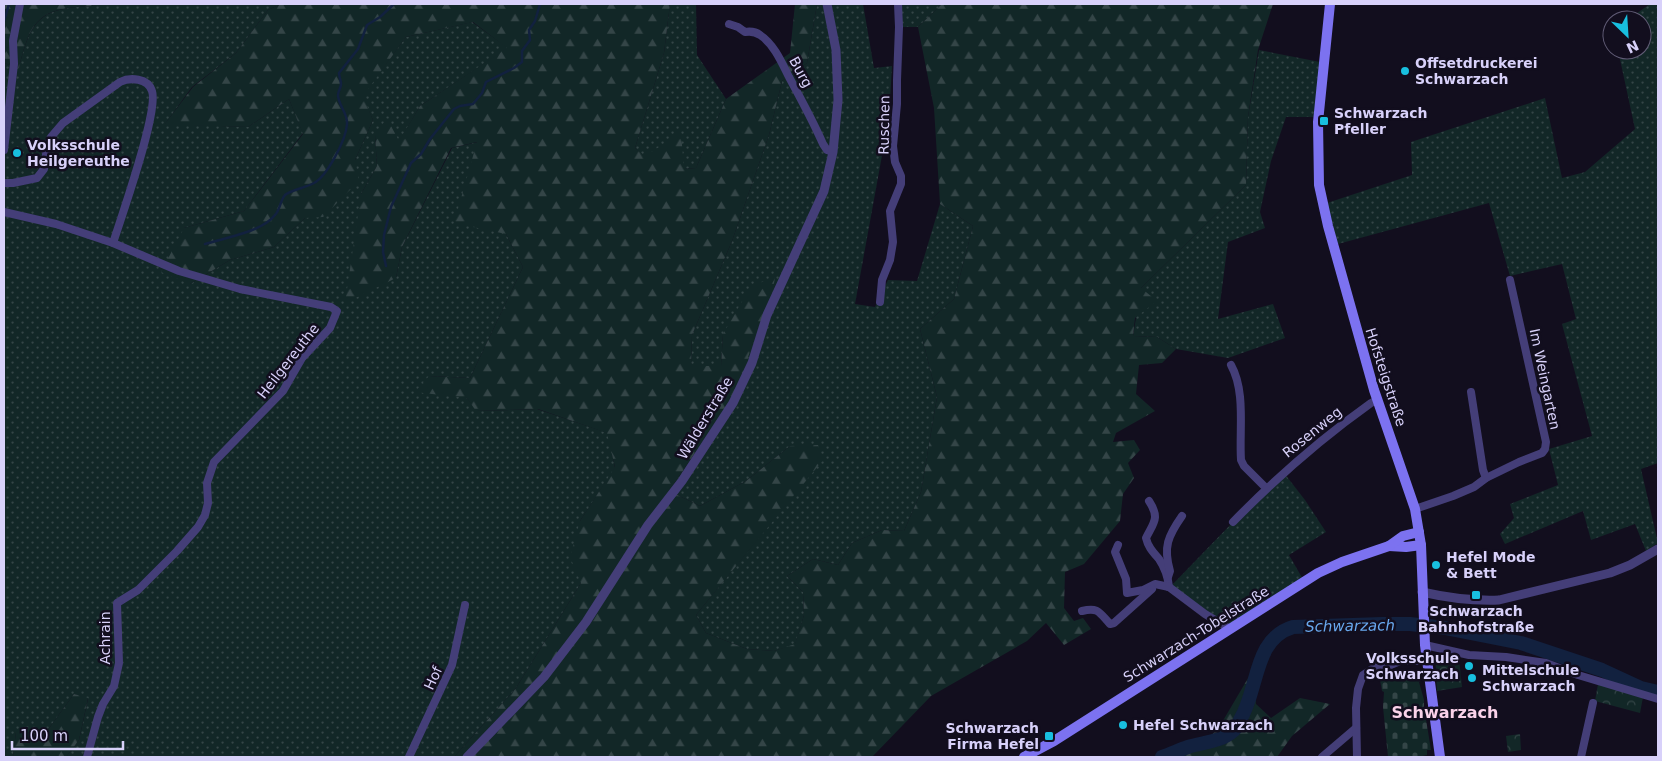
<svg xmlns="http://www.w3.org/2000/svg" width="1662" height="761" font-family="'DejaVu Sans',sans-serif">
<defs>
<pattern id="grass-dots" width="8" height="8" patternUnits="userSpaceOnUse" patternTransform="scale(1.25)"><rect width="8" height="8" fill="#122727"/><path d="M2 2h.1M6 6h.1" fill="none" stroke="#344547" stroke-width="1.8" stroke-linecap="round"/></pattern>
<pattern id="forest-firs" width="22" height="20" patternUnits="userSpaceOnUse" patternTransform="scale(1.25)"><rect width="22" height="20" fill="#122727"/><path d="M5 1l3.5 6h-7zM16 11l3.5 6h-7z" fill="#344547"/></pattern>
<pattern id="cemetery-stones" width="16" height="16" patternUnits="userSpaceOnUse" patternTransform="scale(1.25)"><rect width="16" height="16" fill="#122727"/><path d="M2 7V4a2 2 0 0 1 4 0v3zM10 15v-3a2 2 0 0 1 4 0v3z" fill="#344547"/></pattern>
<pattern id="park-crowns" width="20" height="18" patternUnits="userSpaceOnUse" patternTransform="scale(1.25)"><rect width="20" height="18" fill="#122727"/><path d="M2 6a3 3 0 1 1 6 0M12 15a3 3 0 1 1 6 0" fill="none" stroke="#344547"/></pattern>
</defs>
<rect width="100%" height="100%" fill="#120e1e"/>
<!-- grass -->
<g fill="url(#grass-dots)">
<path d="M94,4H281L268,10L236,53L192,87L165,124L248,127L289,99L303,133L244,211L184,228L190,284L230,260L274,247L305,218L355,160L373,120L362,96L406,37L472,22L508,48L420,106L399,142L375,135L377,166L361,194L396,278L402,247L452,148L478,142L506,234L523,267L470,378L429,376L467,398L477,411L537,409L608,433L615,468L580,521L581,583L516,688L454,757H66L79,740L88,699L74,694L47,731L16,732L13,757H4V63L19,68C31,19 40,8 92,6Z"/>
<path d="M670,4H696L697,55L726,99L696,168L684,169L645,157L635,148L664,53Z"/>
<path d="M817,4H863L874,68L892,66L889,117L855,304L875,307L888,280L917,281L940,204L973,226L954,299L920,329L937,397L921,492L904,531L882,530L852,543L838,565L813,559L787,576L803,592L804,615L795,645L774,651L747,649L706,633L696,615L822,460L790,446L746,481L700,506L669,491L731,400L723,334L721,366H691L692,335L732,241L769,135L782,81L807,63Z"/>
<path d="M900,4H942L918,27H902Z"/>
<path d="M1650,4H1658V463L1641,469L1658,543L1646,551L1635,524L1591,540L1583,511L1505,544L1500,534L1514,518L1510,504L1558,485L1549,449L1592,436L1562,324L1576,319L1562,264L1510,276L1489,203L1338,244L1327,203L1412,175L1411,142L1545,98L1562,178L1585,172L1635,129L1618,50H1642V20H1627Z"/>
<path d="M1259,50L1320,62L1314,117H1286L1271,161L1260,212L1265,228L1228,242L1218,319L1273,304L1285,338L1228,358L1176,349L1157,337L1133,336L1141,288L1246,185L1248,117Z"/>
<path d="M1284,473L1305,500L1326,532L1289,555L1304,581L1230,629L1171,586L1266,488Z"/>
</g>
<!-- forest -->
<g fill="url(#forest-firs)">
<path d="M4,4H94L92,6C39,8 31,19 19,68L4,63Z"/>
<path d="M281,4H670L664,53L635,148L645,156L681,133L684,169L696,168L726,99L790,53L795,4H817L807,63L782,81L769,135L732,241L692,335L691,366H721L723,334L751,286L775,277L772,296L731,400L669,491L700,506L746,481L790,446L818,445L823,460L696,615L706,633L747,649L774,651L795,644L804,615L803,592L787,576L813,559L838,565L852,543L882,530L904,531L921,492L937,397L920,329L954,299L973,226L940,204L934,108L918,27L942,4H1273L1258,50L1248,117L1246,185L1141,288L1157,301L1135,318L1133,336L1157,337L1176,349L1162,363L1139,365L1136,394L1155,411L1116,433L1113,442L1134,440L1140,450L1128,463L1134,478L1123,494L1120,521L1084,564L1065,572L1064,608L1074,621L1083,618L1091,629L1064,645L1046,623L1027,641L931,696L872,757H454L516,688L581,583L570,557L580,521L615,467L607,433L538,409L476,411L467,398L415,392L429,376L470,378L523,267L506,234L454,223L477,142L451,148L402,247L396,278L345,303L361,194L377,166L375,135L387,118L399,141L420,106L507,48L473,22L406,37L363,96L373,120L355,160L359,181L323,217L305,218L274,247L230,260L190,284L161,272L184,228L244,211L303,134L289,99L248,127L164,125L193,87L236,53L268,10Z"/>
<path d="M1254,668L1256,704L1271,718L1300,698L1330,704L1292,736L1277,757H1156L1171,748L1209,739L1224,719Z"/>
<path d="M74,694L88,698L79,740L66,757H13L16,732L37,724L47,731Z"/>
</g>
<!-- cemetery -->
<path fill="url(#cemetery-stones)" d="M1381,672H1418V676H1421V681L1419,682L1424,700V707L1431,750H1427V755L1418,757H1388L1383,707L1384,692L1382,691L1380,680L1382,679Z"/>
<!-- park -->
<g fill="url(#park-crowns)">
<path d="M1435,653L1459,659L1462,687L1437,691Z"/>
<path d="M1598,684L1643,697L1640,713L1595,701Z"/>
<path d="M1520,734L1521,750L1508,752L1506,736Z"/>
</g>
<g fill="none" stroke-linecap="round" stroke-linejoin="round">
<!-- stream -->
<g stroke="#12213f" stroke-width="2.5">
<path d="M4,21L9,4"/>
<path d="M205,244C224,238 262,232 275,215C280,210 280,201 285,195C289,191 307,187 314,183C327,176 346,140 347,124C348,113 338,105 338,95C338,91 341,88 341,84C341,80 339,77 339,73L358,49L367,25L380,17L394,4"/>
<path d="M386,266L383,252L384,235L391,207L411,163L421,154L430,139L454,109L460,106L473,104L482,93L486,82L514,68L522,62V51L530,40L529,30L535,21L540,4"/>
</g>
<!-- river -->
<path stroke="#12213f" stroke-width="14" d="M1162,757C1171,754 1179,750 1188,747C1204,742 1221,742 1234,730C1237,727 1239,723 1240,720C1259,689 1253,639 1293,627L1382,624H1410L1445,628L1521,643L1602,670L1641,688L1658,692"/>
<!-- minor -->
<g stroke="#443e78" stroke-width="8">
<path d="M729,24L738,27L745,32C751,31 756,32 760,35C774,44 782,63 789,77C801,99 813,121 823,144L827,150L833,152"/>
<path d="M4,150L14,64L13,41L20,4"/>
<path d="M4,183H13L37,178L44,169L47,147L51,137L63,123L120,82C130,77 148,78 152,91C159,111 121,218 113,243"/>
<path d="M4,212L56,224L113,243L179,271L240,289L331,307L337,311L330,328L302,358L283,391L214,462L207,483L208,503L205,515L198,527L177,551L138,590L117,603L119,663L114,686L103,704L98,717L87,757"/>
<path d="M880,302L882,280L890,260L893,242L890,211L901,184V176L895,162L893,146L897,104V80L899,27L898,4"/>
<path d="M1231,365C1246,392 1239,430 1241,460L1244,466L1266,488"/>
<path d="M1471,392L1483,470L1486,478"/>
<path d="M1149,501C1160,518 1154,522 1146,538C1148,547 1153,552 1159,559C1165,568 1168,577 1169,587"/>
<path d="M1415,509L1453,496L1474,487L1486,478L1519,462L1542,453L1545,449L1546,442L1510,280"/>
<path d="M1233,522C1278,476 1319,440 1371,403L1377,400"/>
<path d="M1118,545L1115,552L1126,579L1127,593L1143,590L1155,584L1169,587L1205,614L1230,629"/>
<path d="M1168,577L1170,571C1163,547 1168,536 1182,516"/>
<path d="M1082,611C1098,607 1099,612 1110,624L1114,623L1152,589"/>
<path d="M1425,645L1469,655L1506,657L1546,663L1578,675L1658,699"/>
<path d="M409,757L452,665L465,605"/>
<path d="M1322,757L1356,728"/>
<path d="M1357,757L1356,708L1358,689L1363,675L1375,667H1386L1400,661H1427"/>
<path d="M1581,757L1593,703"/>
</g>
<!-- tertiary -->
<g stroke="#443e78" stroke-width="9">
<path d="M1422,592C1448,598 1473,601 1499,600L1610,573L1630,565L1658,549"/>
<path d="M467,757L544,677L586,622L648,525L682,481L733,403L752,363L767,315L824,191L833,152L838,100L836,50L827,4"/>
</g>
<!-- secondary -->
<g stroke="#7c72f0" stroke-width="10">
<path d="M1330,4L1318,122L1319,185L1328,226L1374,390L1415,509L1421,545L1425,645L1440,757"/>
<path d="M1389,546L1406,547L1421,545"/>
<path d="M1024,757L1054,741L1318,573L1342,562L1389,546L1403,536L1419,532"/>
</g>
</g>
<!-- markers -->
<g fill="#18bfdf" stroke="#120e1e" stroke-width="2">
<circle cx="1405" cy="71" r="5"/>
<rect x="1319" y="116" width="10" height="10" rx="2.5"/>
<circle cx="17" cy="153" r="5"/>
<circle cx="1436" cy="565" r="5"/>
<rect x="1471" y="590" width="10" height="10" rx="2.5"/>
<circle cx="1469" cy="666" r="5"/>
<circle cx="1472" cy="678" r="5"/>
<circle cx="1123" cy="725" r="5"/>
<rect x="1044" y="731" width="10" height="10" rx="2.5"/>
</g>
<g text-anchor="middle" stroke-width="5" stroke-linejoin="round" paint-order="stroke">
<!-- poi labels -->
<g font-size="14" font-weight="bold" fill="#d8d1fa" stroke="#120e1e" text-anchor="start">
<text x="1415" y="68">Offsetdruckerei<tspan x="1415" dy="16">Schwarzach</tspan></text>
<text x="1334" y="118">Schwarzach<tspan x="1334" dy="16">Pfeller</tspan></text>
<text x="27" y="150">Volksschule<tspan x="27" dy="16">Heilgereuthe</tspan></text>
<text x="1446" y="562">Hefel Mode<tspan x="1446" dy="16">&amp; Bett</tspan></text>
<text x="1476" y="616" text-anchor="middle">Schwarzach<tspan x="1476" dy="16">Bahnhofstraße</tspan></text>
<text x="1459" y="663" text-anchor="end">Volksschule<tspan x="1459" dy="16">Schwarzach</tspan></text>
<text x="1482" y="675">Mittelschule<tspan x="1482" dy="16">Schwarzach</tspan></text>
<text x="1133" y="730">Hefel Schwarzach</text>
<text x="1039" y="733" text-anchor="end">Schwarzach<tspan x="1039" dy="16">Firma Hefel</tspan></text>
</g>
<!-- street labels -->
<g font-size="14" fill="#d8d1fa" stroke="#120e1e">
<text transform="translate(801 72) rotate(61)" y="5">Burg</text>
<text transform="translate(884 125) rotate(-89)" y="5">Ruschen</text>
<text transform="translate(288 361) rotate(-52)" y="5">Heilgereuthe</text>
<text transform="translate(1386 377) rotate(72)" y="5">Hofsteigstraße</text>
<text transform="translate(1545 379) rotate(78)" y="5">Im Weingarten</text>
<text transform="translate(705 418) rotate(-59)" y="5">Wälderstraße</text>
<text transform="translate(1312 432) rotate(-39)" y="5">Rosenweg</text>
<text transform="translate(1196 634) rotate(-32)" y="5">Schwarzach-Tobelstraße</text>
<text transform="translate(105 638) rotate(-90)" y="5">Achrain</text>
<text transform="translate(433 678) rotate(-65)" y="5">Hof</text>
</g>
<!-- water labels -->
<g font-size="15" font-style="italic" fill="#69a9ef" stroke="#120e1e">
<text transform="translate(1350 626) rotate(-1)" y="5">Schwarzach</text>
</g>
<!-- quarter labels -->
<g font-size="16" font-weight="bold" fill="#fad2e9" stroke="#120e1e">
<text x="1445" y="718">Schwarzach</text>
</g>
</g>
<!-- border -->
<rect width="1662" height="761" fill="none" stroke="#d8d1fa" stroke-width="10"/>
<!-- north arrow -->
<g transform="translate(1627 35) rotate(155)"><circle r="24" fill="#120e1e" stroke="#615c76"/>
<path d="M0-4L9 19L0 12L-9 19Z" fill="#18bfdf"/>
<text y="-8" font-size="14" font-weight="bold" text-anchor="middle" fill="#d8d1fa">N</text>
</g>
<!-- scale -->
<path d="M12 741v8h111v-8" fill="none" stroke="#d8d1fa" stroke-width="2.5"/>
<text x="20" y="741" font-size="15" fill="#d8d1fa" stroke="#120e1e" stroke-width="4" paint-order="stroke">100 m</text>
</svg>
